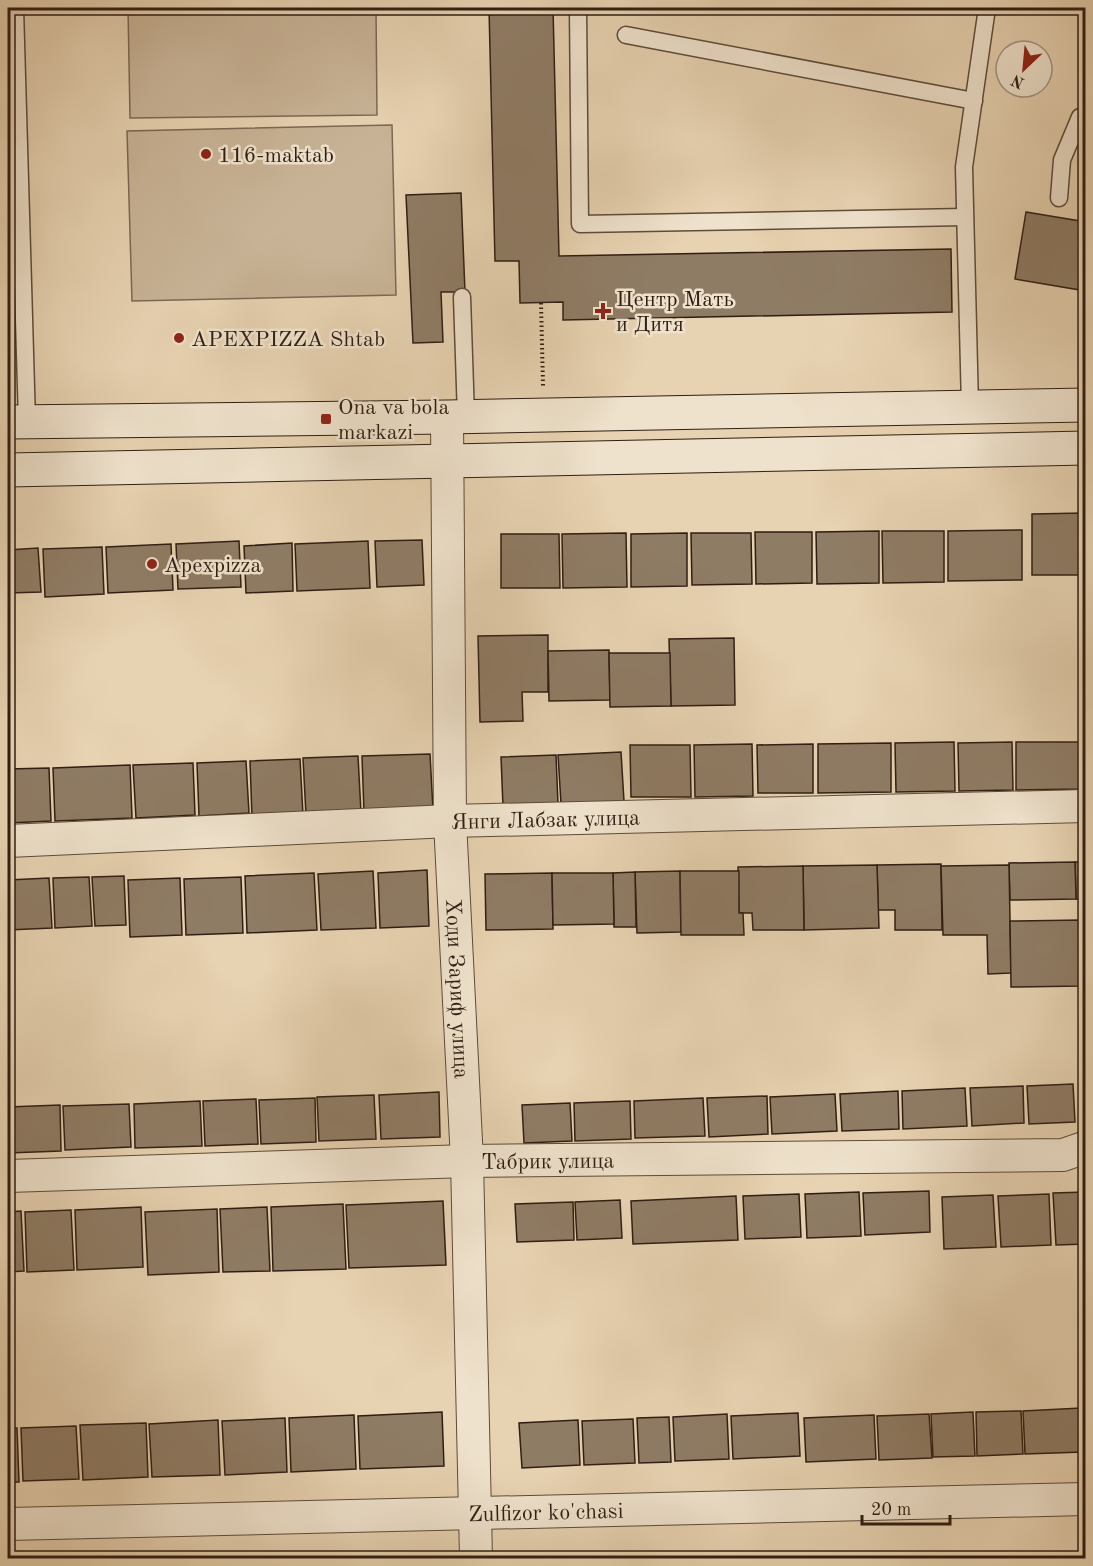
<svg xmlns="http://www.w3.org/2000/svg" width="1093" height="1566" font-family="'Old Standard TT',serif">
<rect width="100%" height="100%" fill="#e7d2b1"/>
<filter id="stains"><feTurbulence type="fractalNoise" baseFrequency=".00333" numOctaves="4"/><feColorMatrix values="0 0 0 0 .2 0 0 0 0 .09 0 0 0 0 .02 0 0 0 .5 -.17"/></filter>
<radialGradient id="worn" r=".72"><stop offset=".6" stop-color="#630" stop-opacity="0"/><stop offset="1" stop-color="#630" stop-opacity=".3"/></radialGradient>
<!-- pitch -->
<g fill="#c8b396" stroke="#7c6854" stroke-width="1.5">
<path d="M128,8H376L377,115L130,118Z"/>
<path d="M392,125L396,295L132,301L127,131Z"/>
</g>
<!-- building -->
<g fill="#8f7c65" stroke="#301e13" stroke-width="1.5">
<path d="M489,8H553L559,256L951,249L952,312L563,320V302L520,303L519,261H495Z"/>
<path d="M461,193L465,292H441L443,342L413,343L406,195Z"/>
<path d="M1026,212L1086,222V291L1015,279Z"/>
<path d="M1084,513L1085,575H1032V514Z"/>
<path d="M1022,530V580L948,581V531Z"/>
<path d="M879,531V583L817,584L816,532Z"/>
<path d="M882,531H944V582L883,583Z"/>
<path d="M755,532H812V583L756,584Z"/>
<path d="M626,533L627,587L563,588L562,534Z"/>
<path d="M687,533V586L631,587V534Z"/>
<path d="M691,533H751L752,584L692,585Z"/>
<path d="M501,534H559L560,588H501Z"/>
<path d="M422,540L424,585L377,587L375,541Z"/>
<path d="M239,541L241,587L178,589L176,544Z"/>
<path d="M368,541L370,588L297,591L295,544Z"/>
<path d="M292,543L293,591L246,593L244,546Z"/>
<path d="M171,544L173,590L108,593L106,547Z"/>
<path d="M102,547L104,594L45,597L43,549Z"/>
<path d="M38,548L41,592L8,593V550Z"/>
<path d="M548,635V692H522L523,721L480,722L478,636Z"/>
<path d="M734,638L735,705L671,706L669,639Z"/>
<path d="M609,650L610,700L549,701L548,651Z"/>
<path d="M609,653H670L671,706L610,707Z"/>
<path d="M954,742L955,791L896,792L895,743Z"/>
<path d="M1012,742L1013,790L959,791L958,743Z"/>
<path d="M1016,742H1080V789L1016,790Z"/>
<path d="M1083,742H1086V789H1084Z"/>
<path d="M891,743V792L818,793V744Z"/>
<path d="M752,744L753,796L695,797L694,745Z"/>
<path d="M813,744V793H758L757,745Z"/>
<path d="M630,745H690L691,797H631Z"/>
<path d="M621,752L624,801L561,804L558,755Z"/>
<path d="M430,754L433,810L364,812L362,756Z"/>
<path d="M556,755L558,804L503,806L501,757Z"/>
<path d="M358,756L361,813L306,815L303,758Z"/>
<path d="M300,759L303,815L252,817L250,761Z"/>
<path d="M246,761L249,813L199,816L197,763Z"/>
<path d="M193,763L195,815L136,818L133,765Z"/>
<path d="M130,765L132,818L55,821L53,768Z"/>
<path d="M49,768L51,821L8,823V769Z"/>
<path d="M1075,862H1086V899H1076Z"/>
<path d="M1075,862L1076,899L1010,900L1009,863Z"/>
<path d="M941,864L942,930H895V910H878L877,865Z"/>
<path d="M877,865L879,928L804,930L803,866Z"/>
<path d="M1009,865L1011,973L988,974L987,935H943L941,866Z"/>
<path d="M803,866L804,930H753L752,913H739L738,867Z"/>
<path d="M427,870L429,926L380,928L378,873Z"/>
<path d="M373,871L376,928L321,930L318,874Z"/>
<path d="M680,871L681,932L637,933L635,872Z"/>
<path d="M680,871H739V913H743L744,935H681Z"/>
<path d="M635,872L636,927H614L613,873Z"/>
<path d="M314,873L317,930L247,933L245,876Z"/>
<path d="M552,873L553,929L486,930L485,874Z"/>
<path d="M552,873H613L614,924L553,925Z"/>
<path d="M124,876L126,925L95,926L92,877Z"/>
<path d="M89,877L92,926L55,928L53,878Z"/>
<path d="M241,877L243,933L186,935L184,879Z"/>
<path d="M49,878L52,928L8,930V880Z"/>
<path d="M180,878L182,935L130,937L128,880Z"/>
<path d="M1081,920L1082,986L1011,987L1010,921Z"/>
<path d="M1082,945H1086V1029H1083Z"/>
<path d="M1073,1084L1075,1122L1029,1124L1027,1086Z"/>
<path d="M1023,1086L1024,1123L972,1126L970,1088Z"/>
<path d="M965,1088L967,1126L903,1129L902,1091Z"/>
<path d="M898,1091L899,1129L842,1131L840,1094Z"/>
<path d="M439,1092L440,1137L381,1139L379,1095Z"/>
<path d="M835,1094L837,1131L772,1134L770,1097Z"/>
<path d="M374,1095L376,1139L319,1141L317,1097Z"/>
<path d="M767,1096L768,1134L709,1137L707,1098Z"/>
<path d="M315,1098L316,1142L261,1144L259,1100Z"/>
<path d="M703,1098L705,1136L635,1138L634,1101Z"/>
<path d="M256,1099L258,1144L205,1146L203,1101Z"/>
<path d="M200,1101L202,1146L135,1148L134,1104Z"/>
<path d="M630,1101L631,1139L575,1141L574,1103Z"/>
<path d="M570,1103L572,1141L524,1143L522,1105Z"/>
<path d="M129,1104L131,1147L65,1150L63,1106Z"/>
<path d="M60,1105L61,1151L8,1153V1107Z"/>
<path d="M929,1191L930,1232L865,1235L863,1193Z"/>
<path d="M859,1192L861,1236L807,1238L805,1194Z"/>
<path d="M1086,1192V1244L1056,1245L1053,1193Z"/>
<path d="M799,1194L801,1237L745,1239L743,1196Z"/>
<path d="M1049,1194L1051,1245L1001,1247L998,1196Z"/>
<path d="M993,1195L996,1247L944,1249L942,1197Z"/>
<path d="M736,1196L738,1240L633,1244L631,1201Z"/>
<path d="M620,1200L622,1238L577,1240L575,1202Z"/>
<path d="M443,1201L446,1265L349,1268L346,1205Z"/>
<path d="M573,1202L574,1240L517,1242L515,1204Z"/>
<path d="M343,1204L346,1269L273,1271L271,1207Z"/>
<path d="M141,1207L143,1267L77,1270L75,1210Z"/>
<path d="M267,1207L270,1271L223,1272L220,1209Z"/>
<path d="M217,1209L219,1272L148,1275L145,1212Z"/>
<path d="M71,1210L74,1270L27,1272L25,1212Z"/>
<path d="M21,1211L24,1271L8,1272V1212Z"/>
<path d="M1081,1408L1083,1452L1025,1454L1023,1411Z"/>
<path d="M1021,1411L1023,1454L977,1456L976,1412Z"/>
<path d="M442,1412L444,1466L360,1469L358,1416Z"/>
<path d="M973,1412L975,1456L933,1457L931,1414Z"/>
<path d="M798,1413L800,1456L733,1459L731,1416Z"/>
<path d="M727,1414L729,1459L675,1461L673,1417Z"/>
<path d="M929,1414L932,1458L879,1460L877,1416Z"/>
<path d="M354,1415L356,1469L291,1472L289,1418Z"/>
<path d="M874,1415L876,1459L806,1462L804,1418Z"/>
<path d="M669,1417L671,1462L639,1463L637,1418Z"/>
<path d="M285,1418L287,1472L225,1475L222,1421Z"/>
<path d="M633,1419L635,1463L584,1465L582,1421Z"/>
<path d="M218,1420L220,1475L152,1477L149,1424Z"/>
<path d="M578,1420L580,1465L522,1468L519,1423Z"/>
<path d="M146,1423L148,1477L83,1480L80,1425Z"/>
<path d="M76,1426L79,1479L23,1481L21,1428Z"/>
<path d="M8,1428H17L19,1482H8Z"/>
</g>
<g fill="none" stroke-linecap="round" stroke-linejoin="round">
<!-- lane casing -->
<g stroke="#5e4b3a" stroke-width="19">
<g id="lane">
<path d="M15,8L27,422"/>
<path d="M578,8L580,224L965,217"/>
<path d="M626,35L974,101"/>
<path d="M1059,198L1062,160L1080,117L1086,115"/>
<path d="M462,297L466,417"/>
<path d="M970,407L964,167L987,8"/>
</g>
</g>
<!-- street casing -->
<g stroke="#5e4b3a" stroke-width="34">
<g id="street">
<path id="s1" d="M447,417L450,821L467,1161L476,1558"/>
<path id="s2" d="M8,841L450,821L1086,806"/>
<path id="s3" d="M8,1176L467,1161L1063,1155L1086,1147"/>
<path id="s4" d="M8,1524L1086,1499"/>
</g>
</g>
<!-- secondary casing -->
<g stroke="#301e13" stroke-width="35">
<g id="secondary">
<path d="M8,422L447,417L1086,405"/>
<path d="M8,470L1086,448"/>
</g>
</g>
<!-- path -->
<path stroke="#301e13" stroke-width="4" stroke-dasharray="1.5 3" stroke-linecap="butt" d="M541,303L543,386"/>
<!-- lane -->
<use href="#lane" stroke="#efe2cc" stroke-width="16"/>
<!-- street -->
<use href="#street" stroke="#efe2cc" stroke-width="32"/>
<!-- secondary -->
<use href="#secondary" stroke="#efe2cc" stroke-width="33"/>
</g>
<!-- markers -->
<g fill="#8f2418" stroke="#efe2cc" stroke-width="2">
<circle cx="206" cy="154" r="6"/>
<path d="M600 302h6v6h6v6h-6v6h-6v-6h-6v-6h6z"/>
<circle cx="179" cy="338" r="6"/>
<rect x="320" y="413" width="12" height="12" rx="3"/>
<circle cx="152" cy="564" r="6"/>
</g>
<g text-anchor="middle" stroke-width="5" stroke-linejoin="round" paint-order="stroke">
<!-- poi labels -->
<g font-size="22" fill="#301e13" stroke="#efe2cc" text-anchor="start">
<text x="218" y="162">116-maktab</text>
<text x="616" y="306">Центр Мать<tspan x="616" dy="25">и Дитя</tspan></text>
<text x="191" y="346">APEXPIZZA Shtab</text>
<text x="338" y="414">Ona va bola<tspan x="338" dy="25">markazi</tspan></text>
<text x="164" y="572">Apexpizza</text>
</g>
<!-- street labels -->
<g font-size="22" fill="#301e13" stroke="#efe2cc">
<text dy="8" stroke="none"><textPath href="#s2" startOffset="538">Янги Лабзак улица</textPath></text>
<text dy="8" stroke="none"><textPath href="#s1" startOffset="572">Ходи Зариф улица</textPath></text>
<text dy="8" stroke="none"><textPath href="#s3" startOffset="540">Табрик улица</textPath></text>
<text dy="8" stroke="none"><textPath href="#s4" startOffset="538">Zulfizor ko'chasi</textPath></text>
</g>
</g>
<!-- margin -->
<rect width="1093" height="1566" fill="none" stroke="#e7d2b1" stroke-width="30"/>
<rect x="9" y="9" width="1075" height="1548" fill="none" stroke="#301e13" stroke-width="3"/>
<rect x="15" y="15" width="1063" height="1536" fill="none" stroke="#301e13" stroke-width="1.5"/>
<!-- north arrow -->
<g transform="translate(1024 69) rotate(206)"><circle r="28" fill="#efe2cc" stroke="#a39482" stroke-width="1.5"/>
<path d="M0-4.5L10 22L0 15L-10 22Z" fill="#8f2418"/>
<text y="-9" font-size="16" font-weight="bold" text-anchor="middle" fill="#301e13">N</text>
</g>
<!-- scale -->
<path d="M862 1515v9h88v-9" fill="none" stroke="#301e13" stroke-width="3"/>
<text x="871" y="1515" font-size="18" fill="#301e13" stroke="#efe2cc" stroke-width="4.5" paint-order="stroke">20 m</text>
<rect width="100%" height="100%" filter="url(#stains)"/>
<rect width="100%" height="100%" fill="url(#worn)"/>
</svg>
